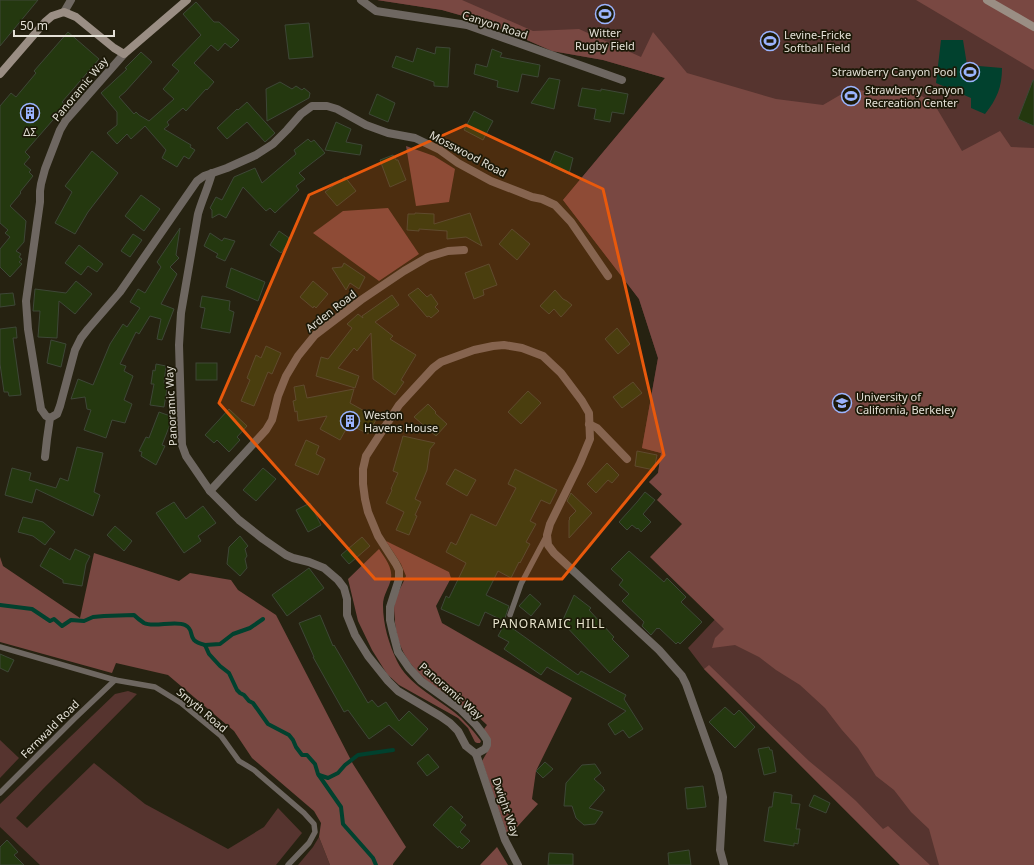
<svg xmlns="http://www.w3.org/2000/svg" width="1034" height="865" font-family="'Noto Sans',sans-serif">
<rect width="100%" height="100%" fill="#262211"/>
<!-- green -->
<g fill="#56342f">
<path d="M377,0H1034V865H900L704,669L688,648L753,579L649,482L658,473L661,453L642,448L658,358L639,299L563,200L665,78L603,60L552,51L488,23L442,10Z"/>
<path d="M128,691L137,694L43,789L16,818L27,828L94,763L145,804L228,849L264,827L278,808L302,833L276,865H40L0,827V804L115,694Z"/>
<path d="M0,740L19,758L0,778Z"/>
<path d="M319,837L330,865H298L313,847Z"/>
</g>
<!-- forest -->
<g fill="#794842">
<path d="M377,0H462L533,31L579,29L641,57L653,32L687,73L776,99L823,105L852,88L880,95L910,90L933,102L962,151L1000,131L1011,147L1034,148V865H939L929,829L911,812L894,790L876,776L858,748L842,730L825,708L800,685L776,670L759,657L735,645L712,648L715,638L724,629L650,557L682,524L657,500L662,494L649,482L658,473L661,453L642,448L658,358L639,299L563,200L665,78L603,60L552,51L488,23L442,10Z"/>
<path d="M916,0H1034V70Z"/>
<path d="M406,146L434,156L455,169L449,202L416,206Z"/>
<path d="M388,208L419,254L379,281L313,233L343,211Z"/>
<path d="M386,541L449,572L451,578L436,606L442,623L572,698L536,771L532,799L538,804L508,837L482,761L489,749L484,729L487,725L471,710L468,712C435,687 399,668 395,623C395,618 394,612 394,607C395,596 402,586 406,576L401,564Z"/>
<path d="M379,549C385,558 393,568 391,579C389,588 383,595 383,605C383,625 389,644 397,661C408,684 435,697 454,712C464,720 473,730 481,741L480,743H477L475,742L468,728L458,718L399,685L387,674L372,650L358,621L348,579Z"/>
<path d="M94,553L179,581L190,573L231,580L238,590L276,615L353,764L406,847L393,864V865H330L319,837L321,823L314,811L252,758L234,731L168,675L116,663L112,673L0,642V557L3,566L80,618Z"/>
<path d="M709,665L809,761L838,785L856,801L883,829L888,826L930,865H900L704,669Z"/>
<path d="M497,847L508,865H480Z"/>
</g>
<!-- water -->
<path fill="#01412e" d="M941,40H963L967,65L1002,68C1002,87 997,99 985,114L971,108V98L936,83Z"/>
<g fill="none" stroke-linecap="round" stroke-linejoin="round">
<!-- stream -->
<g stroke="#01412e" stroke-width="4">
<path d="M0,605L32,609L50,621L54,619L62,626L71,620L84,621L93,617L104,616L134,615C137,618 141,621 144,623C153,628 175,620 185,625C197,631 184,640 205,645L209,654L220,666L229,673L237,690L240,693L244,695L249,701L253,703L268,724L289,735L293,740L296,747L302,755H307L315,764L318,774L341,807L343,824L373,858L376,865"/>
<path d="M205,645L220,644L233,634L250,628L263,619"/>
<path d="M319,775L328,778L338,773L345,765L358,755L393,750"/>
</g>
</g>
<!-- building -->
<g fill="#24380f" stroke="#3e4737">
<path d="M0,0H38L0,46Z"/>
<path d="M196,2L214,22H219L239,40L231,48L225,43L218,51L211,45L194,63L214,82L207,90L206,89L186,111L183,108L167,122L169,125L164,129L191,145L190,147L195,150L189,159L184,156L177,167L162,158L166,150L145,126L131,139L127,134L117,144L107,133L117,125V112L101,93L127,69L125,68L141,52L152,62L125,92L119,97L134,114L136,112L139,115L149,121L174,99L163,89L179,71L172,65L201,35L183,14Z"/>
<path d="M309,23L313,57L289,59L285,25Z"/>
<path d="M68,32L99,59L62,102L66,105L25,152L30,157L24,164L31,170L29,172L33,176L20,192L21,193L10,206L26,221L24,242L16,251L21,254L19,257L22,259L19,262L22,264L10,277L0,267V249L10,237L5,233L8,230L0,223V106L11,93L16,97L36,73L34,71Z"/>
<path d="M436,47L450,48L448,87L434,86V82L392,67L396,56L413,62L417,48L435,54Z"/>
<path d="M492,49L502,53L500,57L540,65L538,77L522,74L518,92L497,87L498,81L474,74L476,64L487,67Z"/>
<path d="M549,78L560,80L554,109L531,103Z"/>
<path d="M1033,80H1034V126L1018,119Z"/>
<path d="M280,82L292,89L296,86L302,90L304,88L310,93L309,98L267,121L266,89Z"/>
<path d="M582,88L601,91V89L628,94L624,114L612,112L610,122L594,119L596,109L578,106Z"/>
<path d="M377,94L395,103L388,122L369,114Z"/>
<path d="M247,102L275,133L265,142L247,122L227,139L217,128L237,109L238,110Z"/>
<path d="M474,111L493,121L483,140L464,130Z"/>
<path d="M336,122L351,129L346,142L362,145L360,155L325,150Z"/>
<path d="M308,139L311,142L314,140L325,153L299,173L305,179L296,186L299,190L275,213L270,208L266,211L243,187L226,218L219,214L212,218V210L210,208L216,197L222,200L234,177L255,168L262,183L296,154L294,150Z"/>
<path d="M92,151L118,173L88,212L75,234L55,223L72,192L65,186Z"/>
<path d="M555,151L573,158L569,174L549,165Z"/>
<path d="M393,155L396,160H398L406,180L390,187L380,160Z"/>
<path d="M345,177L356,191L337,206L325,192Z"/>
<path d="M141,195L160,209L144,231L125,216Z"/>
<path d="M415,213L434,214V224L470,213L482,246L466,237L447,239V231L419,229V231L407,230L408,214H415Z"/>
<path d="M180,228L176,255L179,258L170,267L177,274L161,304L174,309L162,340L157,339L161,319L150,316L139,334L136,332L120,364L126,366L124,371L133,376L124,400L132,404L125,423L112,420L106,438L84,430L91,410L87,409L85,397L71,399L78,379L93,385L110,344L123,324L127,327L140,308L130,302L138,289L145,293L161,267L157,262Z"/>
<path d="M512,229L530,244L517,260L499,244Z"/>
<path d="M279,231L289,238L288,239L290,240L281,253L270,245Z"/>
<path d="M210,233L222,241L224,238L235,241L225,261L216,257L218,254L204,246Z"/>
<path d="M133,234L142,240L130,257L121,251Z"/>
<path d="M79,245L103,264L97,272L88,266L81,275L65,263Z"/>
<path d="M344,263L365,277L359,289L350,283L346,290L332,268L342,267Z"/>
<path d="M489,264L497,285L483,290L484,295L474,299L465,273Z"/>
<path d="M231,268L265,282L258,301L226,287Z"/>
<path d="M76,281L92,294L75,314L59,301L57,338L38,337L40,311H33L35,289L66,293Z"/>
<path d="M313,281L328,294L316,308L314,306L313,308L300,297Z"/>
<path d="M418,288L427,297L431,294L438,304L435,307L439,311L431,318L429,316L427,317L408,295Z"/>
<path d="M555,290L563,299L567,301L572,305L561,317L554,309L549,314L540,306Z"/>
<path d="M13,293L15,305L0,307V294Z"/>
<path d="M392,295L399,305L375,322L393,336L390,339L416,355L401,380L404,382L395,395L373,379L371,333L357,351L354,348L338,368L359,376L355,388L316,376L321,357L328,359L352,328L347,324L358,314L363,318L362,316Z"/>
<path d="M202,296L230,301L229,310L234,312L230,333L201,328L205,308L200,307Z"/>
<path d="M16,327L17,338H13L21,395L9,396L8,392H4L0,364V329Z"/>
<path d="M617,328L630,344L618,354L605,339Z"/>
<path d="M51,340L66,344L61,367L47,363Z"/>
<path d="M266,346L281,353L272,374L268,372L254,406L241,401L250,380L247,378L256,355L261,358Z"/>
<rect x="196" y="363" width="21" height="17"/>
<path d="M156,364L166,366L164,383H168L164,407L150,405L154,384H151L153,370L155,371Z"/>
<path d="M633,382L642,393L622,408L613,397Z"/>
<path d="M304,385L307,398L354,389L350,403L377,418L368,434L349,424L340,440L320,429L327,416L298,421L297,411L295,412L293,401L296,400L294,387Z"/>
<path d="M528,391L541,403L521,424L508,412Z"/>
<path d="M428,404L436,412L435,413L447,424L436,436L414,417Z"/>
<path d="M229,409L247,426L237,437L240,440L229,452L217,440L214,443L205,435Z"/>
<path d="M159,412L173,417L162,445L165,446L156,465L141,456L142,452L139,451L146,437L149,438Z"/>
<path d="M403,436L435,443L430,449L427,470L415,499L421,502L415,515L417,516L409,535L396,530L404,512L386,503L392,490L391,489L398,473L393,471Z"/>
<path d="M306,440L319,446L316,454L325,459L318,475L295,465Z"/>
<path d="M77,447L103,453L94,492L100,495L93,516L36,489L32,503L5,495L12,468L31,473L29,480L56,488L60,478L68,481Z"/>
<path d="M637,451L657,455L654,470L635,466Z"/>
<path d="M607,463L619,475L612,483L608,480L596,493L587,484Z"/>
<path d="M263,468L276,479L256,501L243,490Z"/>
<path d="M455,469L476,480L467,496L446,484Z"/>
<path d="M515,469L557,490L550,504L541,500L530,521L536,524L526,542L530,544L520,563L519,562L511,578L498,571L486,595L509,606L504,621L485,612L479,626L441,609L446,596L449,598L466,563L446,552L451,542L456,545L471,514L496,526L516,488L508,484Z"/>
<path d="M645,492L655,500L643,514L651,522L641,532L638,528L637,529L632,525L627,530L619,522L637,502Z"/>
<path d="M571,493L592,513L569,538V520L570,519L569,518L576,511L567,501Z"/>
<path d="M174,502L186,519L203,506L216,523L198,536L201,541L184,553L156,513Z"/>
<path d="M310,503L321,525L308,532L296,510Z"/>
<path d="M23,517L43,522L55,532L45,545L33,536L18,532Z"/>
<path d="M115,526L132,541L124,551L107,535Z"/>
<path d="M240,536L248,546L245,549L247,556L245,559L247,568L240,576L227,564L229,547Z"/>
<path d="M362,537L370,546L349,564L341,555Z"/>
<path d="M50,548L70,560L75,549L90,556L86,564L82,586L63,583V580L40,566Z"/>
<path d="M629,551L664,582L667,578L686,597L681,602L702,622L680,644L678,642L676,644L659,628L658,629L657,628L651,635L642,626L644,622L622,601L629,594L619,585L623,580L611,569Z"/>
<path d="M309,568L324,588L287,616L272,595Z"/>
<path d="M530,594L541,604L531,616L519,606Z"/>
<path d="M574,595L591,608L589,610L614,637L612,639L629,656L610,673L562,622Z"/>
<path d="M320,615L333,646L334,645L368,703L372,700L378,707L386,702L399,721L409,711L428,729L412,746L389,725L369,739L348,710L344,712L313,657H314L299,623Z"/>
<path d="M505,623L578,675L581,671L626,695L624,699L643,729L629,738L623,730L615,735L608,724L626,711L547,667L541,675L504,649L509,642L498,636Z"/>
<path d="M0,654L14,660L8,672L0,668Z"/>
<path d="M725,707L734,715L739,710L755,727L735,748L709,722Z"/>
<path d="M769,747L770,750H772L776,772L764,775L758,749Z"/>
<path d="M428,754L439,767L427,776L417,763Z"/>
<path d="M545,762L553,769L543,778L536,771Z"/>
<path d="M595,764L601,773L594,779L604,788L603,789L605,790L589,808L603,812L595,824L584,825L576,818L572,806H564L566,783L582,765Z"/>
<path d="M703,786L706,807L687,809L685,788Z"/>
<path d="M774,792L792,795L791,803L800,804L796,829H800L798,844L794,843V846L764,841L769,807H772Z"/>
<path d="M814,795L830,803L826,813L809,806Z"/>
<path d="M451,806L463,817L460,820L466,825L460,832L470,841L462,849L459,846L458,848L433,825Z"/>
<path d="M7,840L18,852L14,855L24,865H0V847Z"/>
<path d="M689,850L691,865H669L668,853Z"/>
<path d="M549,853L573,854V865H548Z"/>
</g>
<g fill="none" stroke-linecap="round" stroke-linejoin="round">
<!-- lane -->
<g stroke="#6e6761" stroke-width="5.5">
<path d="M510,615L521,584L531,565L547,535"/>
<path d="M0,647L115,680L155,687L181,703L221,736L239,761L254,770L304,813L314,824L315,832L309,843L288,865"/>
<path d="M0,793L74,719L115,680"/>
</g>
<!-- street -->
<g stroke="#6e6761" stroke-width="8">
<path d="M361,0L376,11L467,25L622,80"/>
<path d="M64,12L71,0"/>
<path d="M212,173C208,188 202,200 198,214L181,313L179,345L182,445L186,456L210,491L239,520L263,539L286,555L293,558L309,562L324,568L338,580L344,588L347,599V615L355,635L368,656L388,681L398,691L440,716L450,723L458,731L466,746L476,754"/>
<path d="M50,418L46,416L41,409L28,329L26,301L40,202V191L41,184L45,169L60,130L66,120L88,95L124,54"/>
<path d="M589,424L597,428L627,459"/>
<path d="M45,457L47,439L50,418L57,414L60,406L75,350L81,338L88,329L120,292L197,181L204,176L227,168L256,155L273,144L287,130L301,114L312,106H327L337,109L366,125L388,133L415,138L440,150L458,163L491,181L522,193L532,197L542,199L555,205L571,222L608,276"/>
<path d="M210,491L266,430L272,420L278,396L286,376L298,356L315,335L361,300L404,271L428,257L448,251L464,250"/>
<path d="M476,754L485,749L487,745V740L483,734L476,725L460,709L421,681L409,668L398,652L393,633L390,620V607L399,579V570L396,564L378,536L368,512L365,499L363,484V469L366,456L399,405L433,368L441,362L474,350L493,346L504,345L522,348L543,356L561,373L582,401L589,413L590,439L580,463L550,524L547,535L548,545L554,553L659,650L682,676L686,684L718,774L723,797L720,850L724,865"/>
<path d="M476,754L505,840L518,865"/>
</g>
<!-- secondary -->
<g stroke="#9a8e84" stroke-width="8">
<path d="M987,0L1034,27"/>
<path d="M0,74L45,22L52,16L64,12L76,17L114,48L124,54L187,0"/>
</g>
</g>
<!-- marked area -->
<path fill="#e8590c" fill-opacity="0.2" stroke="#e8590c" stroke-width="3" stroke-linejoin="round" d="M466,125L603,189L664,455L562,579H375L219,403L309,195Z"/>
<!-- icons -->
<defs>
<g id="stadium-ring" transform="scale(1)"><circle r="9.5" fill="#1c1908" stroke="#9bb4fd" stroke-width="1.5"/><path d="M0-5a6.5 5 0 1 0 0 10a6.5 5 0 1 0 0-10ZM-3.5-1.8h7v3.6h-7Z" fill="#9bb4fd"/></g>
<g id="building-ring" transform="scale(1)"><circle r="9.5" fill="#1c1908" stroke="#9bb4fd" stroke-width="1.5"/><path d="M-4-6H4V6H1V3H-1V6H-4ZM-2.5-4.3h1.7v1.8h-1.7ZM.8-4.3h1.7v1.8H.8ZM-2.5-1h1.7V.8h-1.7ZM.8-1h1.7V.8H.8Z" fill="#9bb4fd"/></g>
<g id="university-ring" transform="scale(1)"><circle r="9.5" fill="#1c1908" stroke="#9bb4fd" stroke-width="1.5"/><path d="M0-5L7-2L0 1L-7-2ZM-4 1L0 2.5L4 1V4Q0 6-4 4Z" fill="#9bb4fd"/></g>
</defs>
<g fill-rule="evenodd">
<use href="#stadium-ring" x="605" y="14"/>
<use href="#stadium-ring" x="770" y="41"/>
<use href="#stadium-ring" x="970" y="72"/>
<use href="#stadium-ring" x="851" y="96"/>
<use href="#building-ring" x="30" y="113"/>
<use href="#university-ring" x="842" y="403"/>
<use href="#building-ring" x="350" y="421"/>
</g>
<g text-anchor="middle" stroke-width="3.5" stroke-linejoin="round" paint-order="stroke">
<!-- street labels -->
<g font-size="11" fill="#e4e1d7" stroke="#1c1908">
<text transform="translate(495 25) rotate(18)" y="4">Canyon Road</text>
<text transform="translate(80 89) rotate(-50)" y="4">Panoramic Way</text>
<text transform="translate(468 154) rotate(28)" y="4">Mosswood Road</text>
<text transform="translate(331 311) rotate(-38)" y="4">Arden Road</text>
<text transform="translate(171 406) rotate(-93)" y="4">Panoramic Way</text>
<text transform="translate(451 691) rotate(41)" y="4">Panoramic Way</text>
<text transform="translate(202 710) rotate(40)" y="4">Smyth Road</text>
<text transform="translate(50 729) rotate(-45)" y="4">Fernwald Road</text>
<text transform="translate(506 807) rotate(71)" y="4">Dwight Way</text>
</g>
<!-- poi labels -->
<g font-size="11" fill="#e4e1d7" stroke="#1c1908" text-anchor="start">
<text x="605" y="37" text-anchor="middle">Witter<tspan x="605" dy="13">Rugby Field</tspan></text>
<text x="784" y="39">Levine-Fricke<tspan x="784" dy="13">Softball Field</tspan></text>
<text x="956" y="76" text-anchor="end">Strawberry Canyon Pool</text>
<text x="865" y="94">Strawberry Canyon<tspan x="865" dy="13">Recreation Center</tspan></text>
<text x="30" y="136" text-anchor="middle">ΔΣ</text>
<text x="856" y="401">University of<tspan x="856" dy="13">California, Berkeley</tspan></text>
<text x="364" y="419">Weston<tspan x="364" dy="13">Havens House</tspan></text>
</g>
<!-- neighbourhood labels -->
<g font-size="12" letter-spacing="1" fill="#e9e5cf" stroke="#1c1908">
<text x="549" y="628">PANORAMIC HILL</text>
</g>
</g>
<!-- scale -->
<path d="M14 30v6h100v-6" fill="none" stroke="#e4e1d7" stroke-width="2"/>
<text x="20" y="30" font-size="12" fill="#e4e1d7" stroke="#1c1908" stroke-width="3" paint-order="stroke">50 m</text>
</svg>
